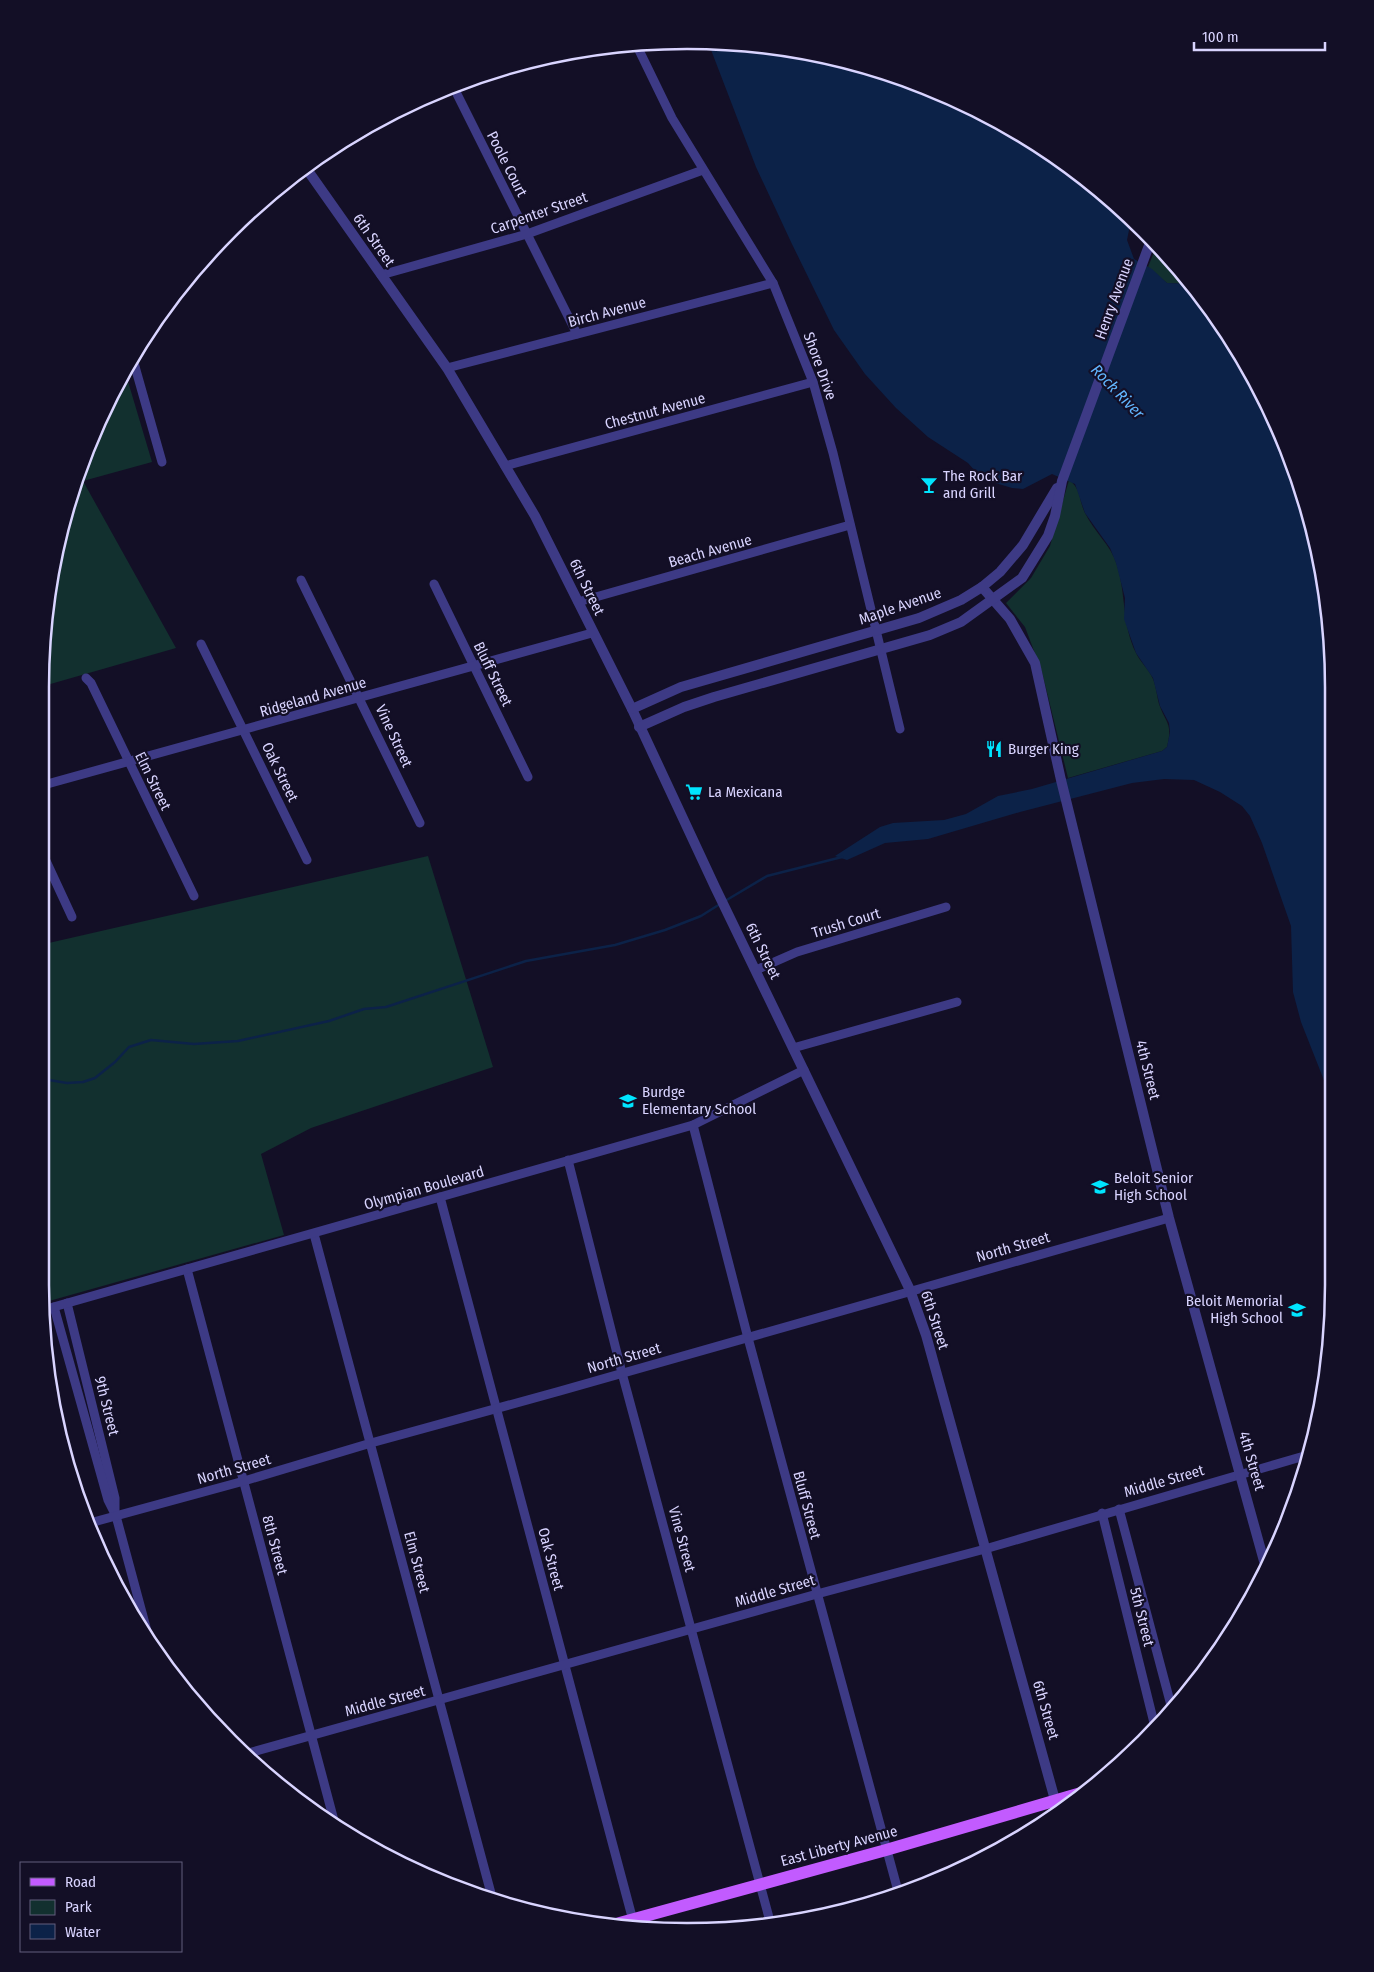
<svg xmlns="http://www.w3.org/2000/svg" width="1374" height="1972" font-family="'Fira Sans Condensed',sans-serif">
<rect width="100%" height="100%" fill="#130f26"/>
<!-- green -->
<g fill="#12302f">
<path d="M1157,245L1173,260L1189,284L1167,283L1148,267Z"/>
<path d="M124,368L152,462L83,481L176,648L40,687L52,560L89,440Z"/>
<path d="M1069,480C1081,488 1079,501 1085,513C1094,532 1111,545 1117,565C1126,594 1122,625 1136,653C1140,662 1149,669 1153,679C1156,686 1157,696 1159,704C1166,724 1173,723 1167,747L1162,751L1068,778L1042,672L1025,627L1006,603L1031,578L1050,546Z"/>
<path d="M428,856L493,1067L311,1128L261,1154L284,1235L42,1303L40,1285V945Z"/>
</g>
<!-- water -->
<path fill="#0c2248" d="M729,41L854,62L973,107L1081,174L1131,220L1127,240L1134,259L1152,269L1167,283L1189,284L1267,401L1312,519L1328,602L1331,1098L1301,1022L1293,992L1291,926L1262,843L1250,816L1242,806L1220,792L1194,780L1164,779L1132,783L1020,812L928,839L885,843L847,860L835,856L880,827L893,823L944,820L966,814L998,796L1032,789L1162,751L1167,747L1170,732L1169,723L1160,706L1153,678L1136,653L1124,619L1125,598L1116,563L1110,548L1085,513L1075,484L1052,474L1023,489L1012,488L982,479L968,463L928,437L896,408L865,374L834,330L791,242L756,167L708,42Z"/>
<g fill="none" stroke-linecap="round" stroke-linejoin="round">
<!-- stream -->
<g stroke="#0c2248" stroke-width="2.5">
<path d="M725,901L767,876L842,857"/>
<path d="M43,1079L67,1083L83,1082L95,1078L115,1062L129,1047L151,1040L194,1044L238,1041L329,1021L364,1009L386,1007L526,961L615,945L665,930L701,916L720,904"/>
</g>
<!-- minor -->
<g stroke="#3d3a85" stroke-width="9">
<path d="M636,44L672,118L773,283L813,382L833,453L900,729"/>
<path d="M453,86L577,334"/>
<path d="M381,275L527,234L703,170"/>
<path d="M132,356L162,462"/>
<path d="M447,368L773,283"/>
<path d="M505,466L813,382"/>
<path d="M301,580L420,823"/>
<path d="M434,584L528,777"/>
<path d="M578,602L850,525"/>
<path d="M201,644L307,860"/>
<path d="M86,678L91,683L194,896"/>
<path d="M40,786L592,633"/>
<path d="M40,848L72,917"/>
<path d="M756,970L797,952L946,907"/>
<path d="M793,1048L957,1002"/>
<path d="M693,1125L748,1338L898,1891"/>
<path d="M568,1160L622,1373L771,1925"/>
<path d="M440,1197L635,1928"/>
<path d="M314,1234L492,1897"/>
<path d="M187,1269L336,1828"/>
<path d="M67,1303L115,1498V1511"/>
<path d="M54,1307L108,1500L116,1516L151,1646"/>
<path d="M43,1310L693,1125L804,1070"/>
<path d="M1119,1509L1172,1709"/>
<path d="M1102,1513L1155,1727"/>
<path d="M86,1524L244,1481L371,1443L560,1391L1169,1218"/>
<path d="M245,1754L817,1594L985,1549L1311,1454"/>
</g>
<!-- tertiary -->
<g stroke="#3d3a85" stroke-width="10">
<path d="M306,168L447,368L535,516L632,709L715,887L910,1290L926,1335L1055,1800"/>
<path d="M982,587L1010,619L1035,663L1061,780L1169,1218L1267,1572"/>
<path d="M632,709L681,687L919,618L961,600L982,587L1000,572L1023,545L1057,488"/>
<path d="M639,727L684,707L714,697L930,635L961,622L1022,578L1048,536L1055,516L1062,481L1151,240"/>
</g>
<!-- primary -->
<path stroke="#c25bff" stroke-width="12" d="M605,1927L886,1850L1081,1793"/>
</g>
<!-- icons -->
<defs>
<g id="bar-bare" transform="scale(1.35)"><path d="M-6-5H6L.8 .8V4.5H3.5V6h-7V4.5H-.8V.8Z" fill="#00e5ff" stroke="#130f26" stroke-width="2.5" paint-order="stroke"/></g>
<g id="restaurant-bare" transform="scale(1.35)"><path d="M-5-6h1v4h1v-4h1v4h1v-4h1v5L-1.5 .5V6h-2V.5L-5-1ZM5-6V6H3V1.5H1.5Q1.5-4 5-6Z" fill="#00e5ff" stroke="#130f26" stroke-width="2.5" paint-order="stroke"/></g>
<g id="supermarket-bare" transform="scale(1.35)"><path d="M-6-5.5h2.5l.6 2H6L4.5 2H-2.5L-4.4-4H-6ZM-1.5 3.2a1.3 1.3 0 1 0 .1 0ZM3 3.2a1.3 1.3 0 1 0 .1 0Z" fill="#00e5ff" stroke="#130f26" stroke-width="2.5" paint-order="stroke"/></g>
<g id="school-bare" transform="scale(1.35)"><path d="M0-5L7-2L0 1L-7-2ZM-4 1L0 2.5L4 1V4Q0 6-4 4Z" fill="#00e5ff" stroke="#130f26" stroke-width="2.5" paint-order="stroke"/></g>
</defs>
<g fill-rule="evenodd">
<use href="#bar-bare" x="929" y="485"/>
<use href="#restaurant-bare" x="994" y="749"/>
<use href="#supermarket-bare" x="694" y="792"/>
<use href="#school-bare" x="628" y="1101"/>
<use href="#school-bare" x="1100" y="1187"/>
<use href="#school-bare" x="1297" y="1310"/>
</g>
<g text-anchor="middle" stroke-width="4.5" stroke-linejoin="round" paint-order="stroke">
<!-- street labels -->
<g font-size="15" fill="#d9d4ff" stroke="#130f26">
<text transform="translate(507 164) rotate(63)" y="5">Poole Court</text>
<text transform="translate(539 213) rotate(-19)" y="5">Carpenter Street</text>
<text transform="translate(374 240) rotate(55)" y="5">6th Street</text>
<text transform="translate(1114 299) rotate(-70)" y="5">Henry Avenue</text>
<text transform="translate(607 312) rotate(-15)" y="5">Birch Avenue</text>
<text transform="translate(820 366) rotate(70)" y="5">Shore Drive</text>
<text transform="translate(655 411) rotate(-15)" y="5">Chestnut Avenue</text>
<text transform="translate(710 551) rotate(-16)" y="5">Beach Avenue</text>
<text transform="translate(587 587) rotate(64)" y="5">6th Street</text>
<text transform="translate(900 606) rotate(-19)" y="5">Maple Avenue</text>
<text transform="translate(493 674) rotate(64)" y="5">Bluff Street</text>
<text transform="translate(313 697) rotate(-16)" y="5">Ridgeland Avenue</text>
<text transform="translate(394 736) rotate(65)" y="5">Vine Street</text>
<text transform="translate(280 772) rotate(64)" y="5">Oak Street</text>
<text transform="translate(153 781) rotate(64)" y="5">Elm Street</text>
<text transform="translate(846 923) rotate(-17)" y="5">Trush Court</text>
<text transform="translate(763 951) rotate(64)" y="5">6th Street</text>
<text transform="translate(1148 1070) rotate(76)" y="5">4th Street</text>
<text transform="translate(424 1188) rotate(-16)" y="5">Olympian Boulevard</text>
<text transform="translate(1013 1247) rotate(-16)" y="5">North Street</text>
<text transform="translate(935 1320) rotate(72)" y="5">6th Street</text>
<text transform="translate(624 1358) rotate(-16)" y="5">North Street</text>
<text transform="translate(107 1406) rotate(76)" y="5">9th Street</text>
<text transform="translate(1252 1461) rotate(74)" y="5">4th Street</text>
<text transform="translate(234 1469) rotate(-16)" y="5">North Street</text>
<text transform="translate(1164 1481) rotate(-16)" y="5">Middle Street</text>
<text transform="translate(807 1505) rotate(75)" y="5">Bluff Street</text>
<text transform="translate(682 1539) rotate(75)" y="5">Vine Street</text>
<text transform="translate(275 1545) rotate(75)" y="5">8th Street</text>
<text transform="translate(551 1559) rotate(75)" y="5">Oak Street</text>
<text transform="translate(417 1562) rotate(75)" y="5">Elm Street</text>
<text transform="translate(775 1591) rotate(-16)" y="5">Middle Street</text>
<text transform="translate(1142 1617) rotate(76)" y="5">5th Street</text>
<text transform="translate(385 1701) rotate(-15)" y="5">Middle Street</text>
<text transform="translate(1046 1710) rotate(74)" y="5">6th Street</text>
<text transform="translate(839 1846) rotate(-15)" y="5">East Liberty Avenue</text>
</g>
<!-- poi labels -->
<g font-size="15" fill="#d9d4ff" stroke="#130f26" text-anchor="start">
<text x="943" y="481">The Rock Bar<tspan x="943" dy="17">and Grill</tspan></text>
<text x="1008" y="754">Burger King</text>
<text x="708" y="797">La Mexicana</text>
<text x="642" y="1097">Burdge<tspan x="642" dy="17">Elementary School</tspan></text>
<text x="1114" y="1183">Beloit Senior<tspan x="1114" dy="17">High School</tspan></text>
<text x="1283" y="1306" text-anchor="end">Beloit Memorial<tspan x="1283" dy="17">High School</tspan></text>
</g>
<!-- water labels -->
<g font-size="16" font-style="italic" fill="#62b6ff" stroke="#130f26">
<text transform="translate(1118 391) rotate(46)" y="6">Rock River</text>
</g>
</g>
<!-- crop -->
<path d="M0 0H1374V1972H0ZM687 49H687A638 638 0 0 1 1325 687V1285A638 638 0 0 1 687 1923H687A638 638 0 0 1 49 1285V687A638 638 0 0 1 687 49Z" fill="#130f26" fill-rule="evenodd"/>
<path fill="none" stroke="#d9d4ff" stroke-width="2.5" d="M687 49H687A638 638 0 0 1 1325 687V1285A638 638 0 0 1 687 1923H687A638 638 0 0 1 49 1285V687A638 638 0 0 1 687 49Z"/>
<!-- legend -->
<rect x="20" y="1862" width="162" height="90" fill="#130f26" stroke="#625e7d"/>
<rect x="30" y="1878" width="25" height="8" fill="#c25bff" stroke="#625e7d"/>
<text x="65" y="1887" font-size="15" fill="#d9d4ff">Road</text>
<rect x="30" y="1900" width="25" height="15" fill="#12302f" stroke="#625e7d"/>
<text x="65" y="1912" font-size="15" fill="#d9d4ff">Park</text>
<rect x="30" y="1924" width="25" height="15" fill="#0c2248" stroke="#625e7d"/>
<text x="65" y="1937" font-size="15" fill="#d9d4ff">Water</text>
<!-- scale -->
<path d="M1194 42v8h131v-8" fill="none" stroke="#d9d4ff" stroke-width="2.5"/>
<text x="1202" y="42" font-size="15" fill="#d9d4ff" stroke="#130f26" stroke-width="4" paint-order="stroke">100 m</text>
</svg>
